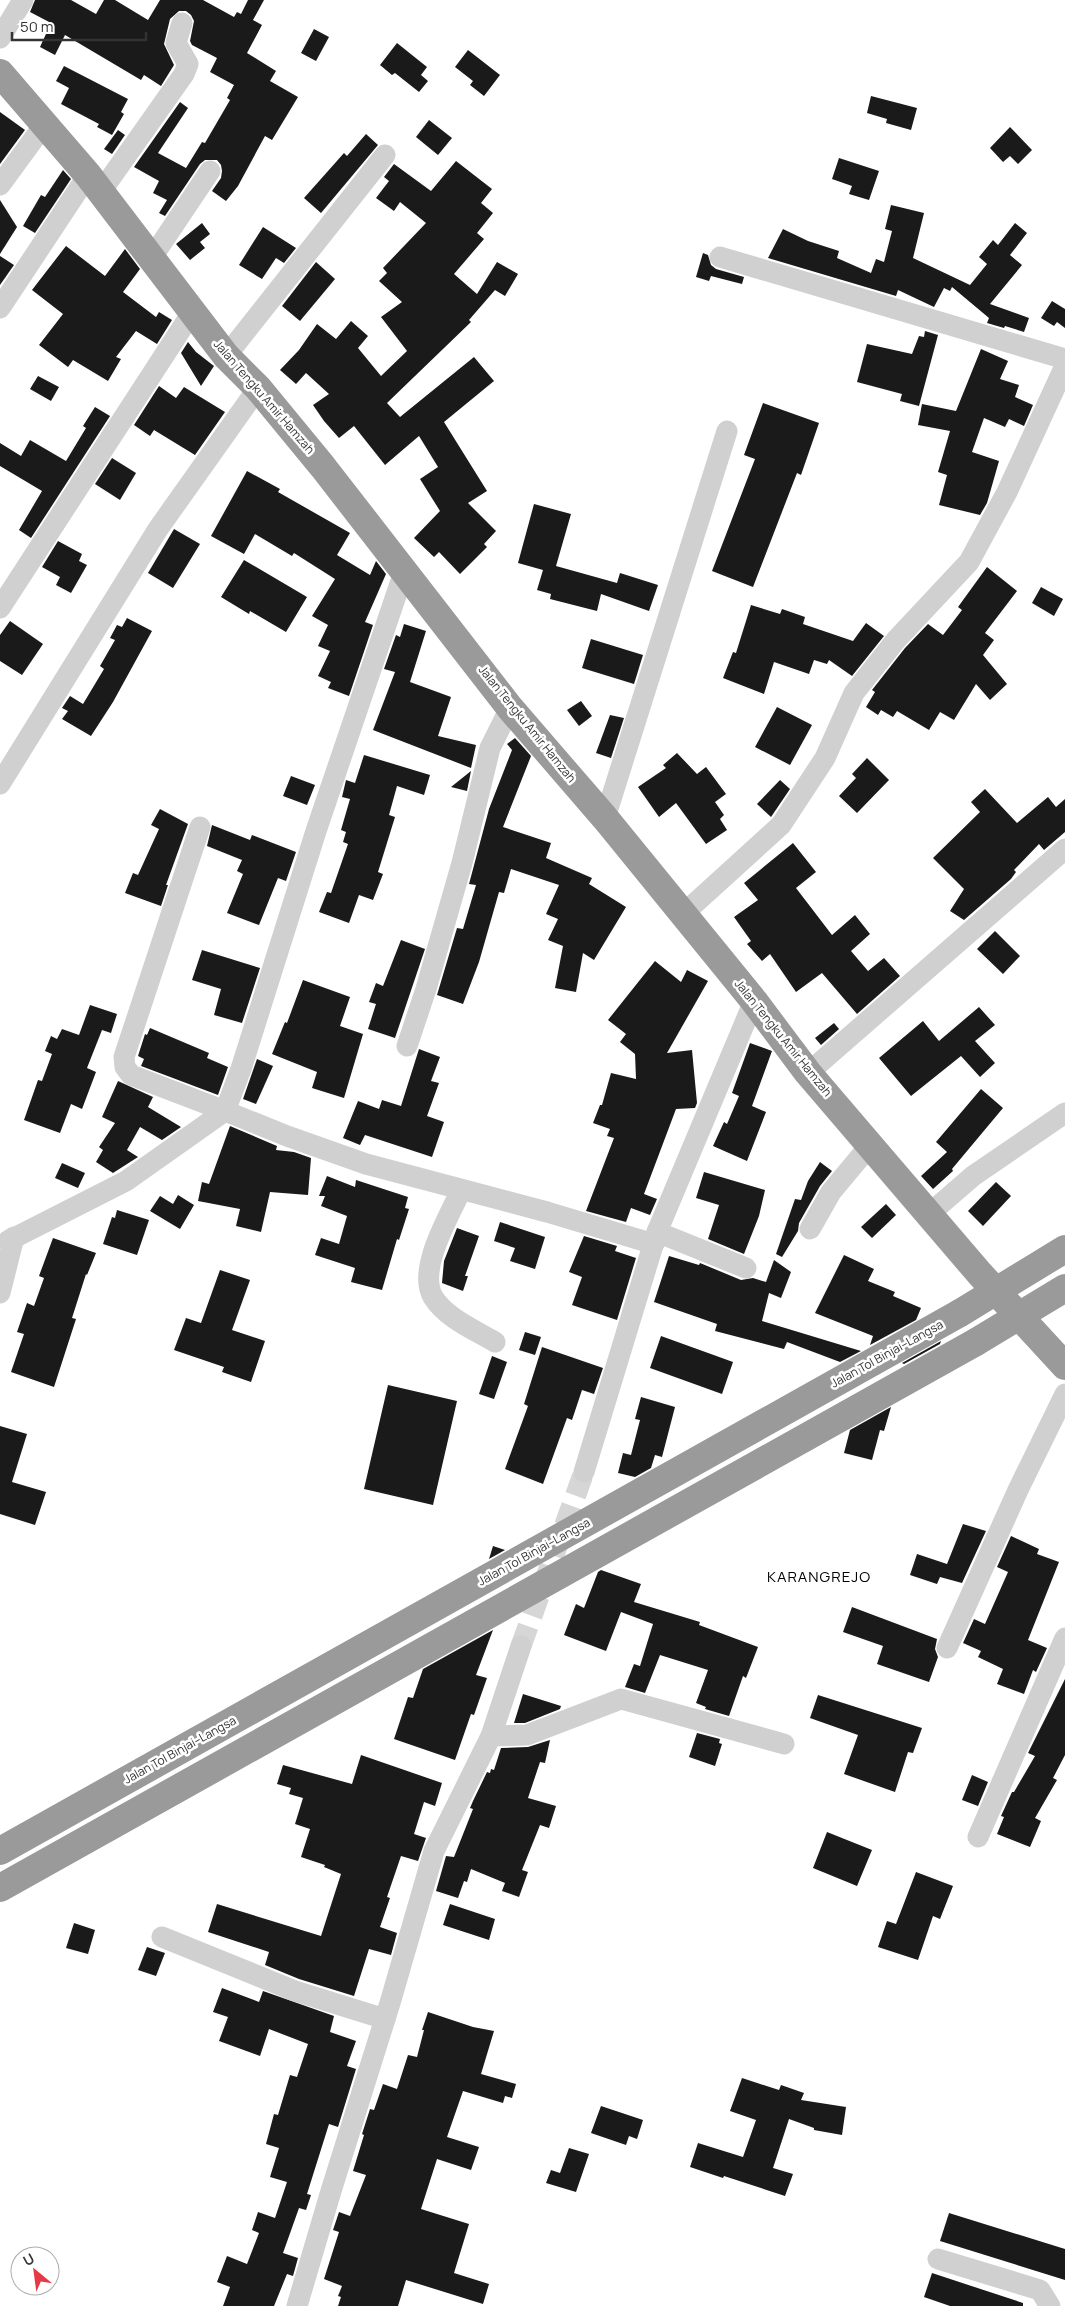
<svg xmlns="http://www.w3.org/2000/svg" width="1065" height="2306" font-family="Manrope,sans-serif">
<rect width="100%" height="100%" fill="#fff"/>
<!-- building -->
<g fill="#1a1a1a">
<path d="M35,0H71L96,14L104,0H115L148,20L160,0H203L234,17L237,12L241,14L248,0H264L253,20L262,25L247,53L276,71L270,81L298,97L272,140L265,136L238,186L226,201L212,191L221,178L222,171L221,165L217,160H205L200,164L165,216L159,213L167,200L153,193L159,181L134,167L180,102L188,108L158,153L186,168L202,142L205,143L230,100L227,98L234,85L210,72L217,58L192,45L190,41L194,21L191,15L186,11H179L170,19L164,44L174,65L161,86L144,75L141,80L65,35L55,55L40,47L51,23L30,12Z"/>
<path d="M314,29L329,37L316,61L301,53Z"/>
<path d="M397,43L427,67L421,75L428,81L419,92L395,73L392,75L380,65Z"/>
<path d="M468,50L500,75L484,96L470,85L473,81L455,67Z"/>
<path d="M64,66L128,99L121,112L124,114L112,135L97,127L99,124L61,104L69,88L56,81Z"/>
<path d="M871,96L917,108L911,130L886,123L887,119L867,113Z"/>
<path d="M0,112L25,130L0,164Z"/>
<path d="M429,120L452,138L438,155L416,137Z"/>
<path d="M1010,127L1032,150L1018,164L1010,156L1003,162L990,148Z"/>
<path d="M118,130L125,135L112,154L104,149Z"/>
<path d="M366,134L378,145L321,213L304,198L344,153L347,156Z"/>
<path d="M839,158L879,171L869,200L849,194L852,186L832,179Z"/>
<path d="M456,161L492,189L481,203L493,213L477,233L484,239L454,274L477,294L497,262L518,274L505,296L495,290L469,320L471,322L387,403L400,417L474,357L494,381L444,422L487,491L468,503L496,531L484,544L487,547L460,574L439,552L434,557L414,538L440,511L420,479L438,467L419,436L385,465L354,426L339,438L324,421L313,405L329,394L306,373L296,384L280,370L299,350L317,324L336,339L351,321L368,336L358,348L381,376L407,351L381,317L402,302L379,281L387,273L383,268L426,223L400,202L394,211L376,198L389,181L384,177L394,164L431,191Z"/>
<path d="M63,170L71,179L35,233L23,226L41,195L45,197Z"/>
<path d="M0,200L17,227L0,254Z"/>
<path d="M891,205L924,213L913,258L970,285L987,264L979,257L993,240L998,245L1015,223L1027,233L1010,255L1022,265L990,304L1029,318L1024,332L1005,326L1004,328L987,323L989,318L952,287L950,291L944,288L934,307L898,290L896,296L768,258L783,229L808,241L839,251L837,258L871,273L876,259L884,262L892,231L885,229Z"/>
<path d="M202,223L210,234L200,242L205,248L190,260L176,244Z"/>
<path d="M263,227L296,248L284,263L276,258L262,279L239,265Z"/>
<path d="M66,246L105,276L125,249L140,269L123,292L156,317L159,312L172,320L157,344L136,331L116,357L121,359L108,381L73,360L68,367L39,345L63,314L32,290Z"/>
<path d="M703,253L708,255L711,265L716,269L744,277L742,284L711,276L709,281L696,277Z"/>
<path d="M0,256L14,265L0,285Z"/>
<path d="M316,262L335,279L300,321L282,306Z"/>
<path d="M1052,301L1065,309V328L1057,322L1054,326L1041,318Z"/>
<path d="M925,331L938,335L919,406L900,401L902,394L857,382L867,344L912,354L919,336L924,337Z"/>
<path d="M188,342L196,352L214,366L201,386L181,353Z"/>
<path d="M981,349L1008,361L1000,379L1019,385L1015,397L1033,405L1024,426L1009,419L1005,427L984,418L972,452L999,461L987,503L980,515L939,505L947,475L938,472L950,431L918,425L922,404L956,411Z"/>
<path d="M38,376L59,387L51,401L30,389Z"/>
<path d="M159,386L176,398L184,387L225,412L195,455L154,430L150,436L134,425Z"/>
<path d="M763,403L819,423L801,475L797,473L753,587L712,571L755,459L744,455Z"/>
<path d="M95,407L110,416L31,538L19,530L42,491L0,466V443L21,456L30,440L66,461L86,428L83,426Z"/>
<path d="M112,458L136,473L120,500L95,484Z"/>
<path d="M247,471L280,489L278,492L350,533L337,555L370,575L376,561L386,574L365,622L373,625L349,696L328,688L331,682L318,676L330,651L318,646L328,625L312,616L335,579L294,553L292,556L255,534L244,554L211,536Z"/>
<path d="M534,504L571,514L556,566L617,583L620,573L658,585L649,611L601,594L597,611L550,599L551,594L537,590L543,570L518,563Z"/>
<path d="M174,529L200,544L173,588L148,573Z"/>
<path d="M58,541L82,554L79,561L87,565L71,593L56,585L60,577L42,567Z"/>
<path d="M244,560L307,597L286,632L250,611L249,614L221,597Z"/>
<path d="M987,567L1017,591L985,633L994,640L983,655L1007,684L990,700L976,684L954,720L940,712L929,730L897,711L893,717L881,710L878,715L866,707L875,692L872,690L905,648L928,624L943,635L962,610L958,607Z"/>
<path d="M1041,587L1063,599L1054,616L1032,603Z"/>
<path d="M751,605L780,614L782,609L805,617L803,624L853,641L866,623L884,636L852,676L829,660L827,664L814,660L809,674L774,662L764,694L723,678L733,652L736,653Z"/>
<path d="M127,618L152,631L113,702L91,736L62,719L68,711L62,708L70,696L83,704L104,669L100,666L115,640L110,638L117,625L122,627Z"/>
<path d="M10,621L43,644L22,675L0,661V635Z"/>
<path d="M404,624L426,631L410,682L451,697L438,736L476,745L471,768L373,730L395,672L384,669L396,635L400,637Z"/>
<path d="M591,639L643,655L634,684L582,668Z"/>
<path d="M581,701L592,716L579,726L567,710Z"/>
<path d="M777,707L812,725L790,765L755,747Z"/>
<path d="M610,715L624,718L611,758L596,753Z"/>
<path d="M515,738L531,756L503,827L551,843L546,858L592,878L589,884L626,907L594,960L583,953L576,992L555,988L563,946L548,940L558,919L546,914L559,885L511,869L504,893L499,892L479,962L463,1004L437,995L457,928L463,929L476,885L469,884L489,809L512,750L507,744Z"/>
<path d="M677,753L697,774L706,767L726,794L715,802L724,815L720,819L727,830L706,844L676,803L659,817L638,787L666,768L663,765Z"/>
<path d="M364,755L430,775L424,795L397,786L389,815L395,817L378,872L383,874L373,900L359,895L349,923L319,912L327,892L331,893L348,844L343,842L346,832L341,830L350,799L342,797L346,780L355,783Z"/>
<path d="M867,758L889,780L857,813L839,796L856,778L852,774Z"/>
<path d="M471,771L467,791L451,787Z"/>
<path d="M291,776L315,785L307,805L283,796Z"/>
<path d="M780,780L790,789L771,817L757,804Z"/>
<path d="M985,789L1017,823L1048,797L1056,807L1065,799V832L1044,850L1039,844L1014,870L1016,872L1011,879L964,920L950,911L964,889L933,858L980,812L971,802Z"/>
<path d="M160,809L188,824L166,885H168L161,906L125,893L133,873L138,875L159,829L151,825Z"/>
<path d="M212,825L250,840L252,835L296,852L286,881L278,878L259,925L227,913L243,874L237,871L242,860L207,846Z"/>
<path d="M793,843L816,872L796,888L832,935L855,915L870,934L851,951L868,971L884,958L900,976L857,1014L822,973L796,992L770,954L762,961L747,944L751,941L734,917L758,900L744,883Z"/>
<path d="M995,931L1020,956L1003,974L977,949Z"/>
<path d="M401,940L425,949L395,1038L368,1029L376,1004L369,1002L376,983L383,986Z"/>
<path d="M202,950L260,968L242,1023L214,1015L221,989L192,980Z"/>
<path d="M655,961L681,982L687,970L708,981L667,1053L692,1050L697,1103L695,1108L676,1109L644,1194L657,1199L650,1215L631,1208L626,1222L586,1211L614,1138L607,1136L610,1129L593,1123L600,1105H602L611,1073L636,1079L635,1054L620,1042L626,1034L608,1020Z"/>
<path d="M303,980L350,997L340,1026L363,1034L344,1098L312,1088L317,1072L272,1054L285,1022L287,1023Z"/>
<path d="M90,1005L117,1014L111,1033L102,1030L87,1068L96,1072L82,1109L71,1104L60,1133L24,1120L38,1080L42,1081L52,1054L45,1051L51,1036L57,1039L62,1029L79,1035Z"/>
<path d="M979,1007L995,1025L975,1041L995,1063L980,1077L961,1056L911,1096L879,1058L923,1021L939,1041Z"/>
<path d="M834,1023L839,1029L821,1045L815,1038Z"/>
<path d="M150,1028L209,1053L207,1058L228,1067L218,1095L141,1066L144,1059L138,1056L145,1034L147,1035Z"/>
<path d="M750,1043L772,1051L752,1106L766,1112L747,1161L713,1146L724,1122L727,1124L739,1096L732,1093Z"/>
<path d="M419,1049L440,1057L431,1081L439,1083L427,1116L444,1122L432,1157L365,1135L360,1145L343,1138L358,1101L379,1109L382,1100L401,1106Z"/>
<path d="M257,1059L273,1066L256,1104L243,1099Z"/>
<path d="M118,1081L153,1097L148,1107L181,1127L162,1140L140,1127L127,1150L138,1157L113,1173L96,1162L103,1150L99,1147L115,1123L102,1117Z"/>
<path d="M981,1089L1003,1108L952,1169L953,1171L933,1189L921,1176L947,1152L936,1142Z"/>
<path d="M230,1126L277,1146L276,1150L294,1152L311,1158L308,1195L270,1192L261,1232L236,1226L240,1209L198,1201L202,1182L209,1184Z"/>
<path d="M820,1162L832,1171L820,1186L799,1223L798,1231L782,1257L776,1254L795,1199L801,1200L808,1181Z"/>
<path d="M62,1163L85,1173L78,1188L55,1178Z"/>
<path d="M704,1172L765,1190L759,1216L744,1254L708,1239L719,1205L696,1198Z"/>
<path d="M327,1176L355,1187L356,1180L408,1197L405,1208L409,1209L399,1240L397,1239L382,1290L351,1282L355,1268L315,1255L321,1238L339,1244L347,1216L321,1206L325,1196H319Z"/>
<path d="M996,1182L1011,1196L983,1226L968,1211Z"/>
<path d="M178,1195L194,1205L180,1229L150,1211L160,1196L173,1204Z"/>
<path d="M886,1204L896,1215L872,1238L861,1227Z"/>
<path d="M117,1210L149,1220L137,1255L103,1244L112,1217L115,1218Z"/>
<path d="M500,1222L545,1237L535,1269L510,1261L515,1248L494,1241Z"/>
<path d="M457,1228L479,1236L465,1276H468L463,1291L442,1283L444,1261Z"/>
<path d="M584,1236L617,1246L615,1251L636,1258L617,1320L572,1305L582,1277L569,1272Z"/>
<path d="M53,1238L96,1253L87,1275L86,1274L72,1318L76,1319L54,1387L11,1372L24,1334L17,1332L27,1303L34,1306L44,1278L39,1276Z"/>
<path d="M844,1255L874,1269L868,1281L895,1292L893,1296L921,1308L916,1320L870,1345L873,1336L815,1313Z"/>
<path d="M669,1256L699,1265L700,1263L741,1280L753,1278L766,1282L774,1260L791,1272L781,1298L769,1293L762,1321L861,1351L840,1362L787,1342L784,1349L715,1331L717,1324L654,1302Z"/>
<path d="M220,1270L250,1280L232,1330L265,1341L251,1382L222,1372L224,1367L174,1350L186,1318L201,1323Z"/>
<path d="M525,1332L541,1337L535,1355L519,1350Z"/>
<path d="M661,1336L733,1362L722,1394L650,1368Z"/>
<path d="M941,1341L940,1344L904,1364L902,1363Z"/>
<path d="M542,1347L603,1368L594,1394L582,1390L572,1420L567,1418L543,1484L505,1469L528,1406L524,1404Z"/>
<path d="M492,1356L507,1362L494,1399L479,1394Z"/>
<path d="M388,1385L457,1401L433,1505L364,1489Z"/>
<path d="M641,1397L675,1407L662,1457L655,1455L651,1468L635,1477L618,1473L623,1453L631,1455L640,1420L635,1419Z"/>
<path d="M891,1407L884,1431L880,1430L872,1460L844,1453L850,1430Z"/>
<path d="M0,1426L27,1434L12,1482L46,1492L35,1525L0,1514Z"/>
<path d="M963,1524L986,1531L962,1583L940,1577L937,1584L910,1575L917,1554L947,1564Z"/>
<path d="M1011,1536L1039,1549L1037,1554L1059,1562L1028,1640L1047,1648L1036,1672L1033,1670L1024,1694L997,1684L1003,1669L978,1657L981,1651L963,1643L974,1619L985,1624L1008,1572L997,1567Z"/>
<path d="M493,1546L505,1550L489,1559Z"/>
<path d="M601,1570L641,1584L634,1602L700,1622L699,1625L758,1647L746,1678L743,1676L729,1716L705,1709L706,1707L696,1703L708,1670L660,1655L645,1693L625,1687L634,1664L640,1666L653,1624L621,1612L606,1651L564,1635L576,1604L584,1608L598,1572Z"/>
<path d="M852,1607L937,1639L935,1649L938,1657L929,1682L877,1664L883,1646L843,1632Z"/>
<path d="M493,1630L476,1675L487,1678L474,1715L471,1714L455,1760L394,1739L408,1697L413,1698L423,1669Z"/>
<path d="M1065,1679V1755L1053,1778L1057,1780L1035,1818L1041,1821L1030,1847L997,1834L1004,1817L1001,1816L1012,1792H1014L1035,1756L1028,1753Z"/>
<path d="M523,1694L561,1706L560,1709L525,1723H514Z"/>
<path d="M818,1695L922,1728L913,1753L908,1752L895,1792L844,1774L858,1735L810,1718Z"/>
<path d="M697,1733L720,1739L719,1743L722,1744L715,1766L689,1757Z"/>
<path d="M550,1740L545,1763L540,1762L528,1798L556,1806L549,1828L540,1825L522,1870L528,1872L519,1897L502,1891L505,1883L471,1869L467,1882L464,1881L458,1898L436,1891L446,1856L454,1857L473,1809L470,1808L473,1801L487,1772L490,1773L491,1769L494,1770L501,1748L528,1747Z"/>
<path d="M361,1755L442,1783L435,1806L424,1802L414,1834L426,1838L418,1861L401,1856L387,1897L390,1898L380,1927L397,1933L391,1955L369,1949L354,1996L299,1979L265,1965L269,1952L208,1932L217,1904L321,1936L341,1874L324,1867L325,1865L301,1857L310,1829L295,1824L303,1798L289,1794L291,1788L277,1784L283,1765L352,1784Z"/>
<path d="M972,1775L988,1782L978,1806L962,1800Z"/>
<path d="M827,1832L872,1850L857,1886L813,1868Z"/>
<path d="M916,1872L953,1886L940,1919L933,1916L918,1960L878,1947L887,1921L896,1924Z"/>
<path d="M450,1904L495,1919L489,1940L443,1925Z"/>
<path d="M74,1923L95,1930L88,1954L66,1948Z"/>
<path d="M147,1947L165,1953L156,1976L138,1970Z"/>
<path d="M222,1988L259,2002L263,1991L334,2016L330,2032L356,2041L347,2066L356,2069L338,2127L329,2124L307,2194L311,2195L306,2210L299,2208L283,2253L298,2258L293,2276L287,2274L274,2306H223L230,2287L217,2282L227,2256L247,2264L259,2233L252,2230L258,2212L275,2218L287,2182L270,2177L279,2148L266,2144L274,2114L278,2115L290,2075L297,2077L308,2044L269,2029L260,2056L219,2041L228,2017L213,2012Z"/>
<path d="M428,2012L473,2027L494,2031L481,2074L516,2084L512,2098L505,2096L503,2103L463,2091L447,2137L479,2147L471,2170L437,2159L421,2209L469,2224L454,2273L489,2284L483,2304L406,2280L398,2306H338L341,2297L338,2296L342,2286L324,2279L339,2232L333,2230L339,2212L350,2216L366,2175L353,2171L364,2135L362,2134L370,2109L374,2110L383,2084L397,2089L408,2055L417,2057L424,2030H422Z"/>
<path d="M742,2078L779,2090L781,2085L804,2093L801,2100L846,2107L842,2135L814,2130V2128L789,2119L773,2168L793,2174L785,2196L724,2176L723,2178L690,2167L698,2143L743,2157L756,2120L730,2111Z"/>
<path d="M601,2106L643,2120L637,2139L629,2136L626,2145L591,2133Z"/>
<path d="M569,2148L589,2154L576,2192L546,2183L551,2170L560,2173Z"/>
<path d="M949,2213L1065,2249V2280L940,2241Z"/>
<path d="M932,2273L1023,2303V2306H950L924,2297Z"/>
</g>
<g fill="none" stroke-linecap="round" stroke-linejoin="round">
<!-- minor-tunnel -->
<path stroke="#d6d6d6" stroke-width="21" stroke-dasharray="21 11" stroke-linecap="butt" d="M521,1646L584,1472"/>
<!-- minor -->
<g stroke="#d0d0d0" stroke-width="21">
<path d="M0,38L23,0"/>
<path d="M0,185L44,125"/>
<path d="M100,193L184,74L188,64L176,43L182,23"/>
<path d="M720,257L1065,359"/>
<path d="M151,259L210,171"/>
<path d="M0,308L88,175"/>
<path d="M226,356L385,155"/>
<path d="M0,608L193,311"/>
<path d="M0,784L158,529L258,388"/>
<path d="M605,818L727,431"/>
<path d="M200,827L124,1057L125,1067L131,1075L225,1111L287,1136L366,1164L547,1212L654,1244"/>
<path d="M682,915L781,825L825,758L854,693L896,640L969,562L1007,492L1065,366"/>
<path d="M407,1046L426,989L462,863L490,748L510,708"/>
<path d="M808,1073L1065,849"/>
<path d="M461,1190C449,1217 417,1269 433,1297C446,1318 475,1330 495,1342"/>
<path d="M928,1215L973,1176L1065,1113"/>
<path d="M810,1229L831,1192L871,1144"/>
<path d="M657,1232L746,1268"/>
<path d="M8,1241L126,1181L225,1111L241,1069L316,831L404,572"/>
<path d="M0,1293L14,1237L8,1241"/>
<path d="M584,1472L657,1232L754,1001"/>
<path d="M947,1648L1018,1490L1065,1394"/>
<path d="M491,1736L527,1735L621,1699L784,1744"/>
<path d="M978,1837L1065,1638"/>
<path d="M162,1937L295,1991L385,2019"/>
<path d="M938,2259L1040,2290L1050,2306"/>
<path d="M297,2306L331,2191L390,2003L434,1851L491,1736L521,1646"/>
</g>
<!-- highway -->
<g stroke="#9a9a9a" stroke-width="28">
<path d="M0,73L88,175L226,356L258,388L323,467L510,708L605,818L754,1001L808,1073L980,1274L1065,1366"/>
<path d="M0,1851L960,1313"/>
<path d="M0,1888L976,1342"/>
</g>
<!-- highway-bridge -->
<g stroke="#9a9a9a" stroke-width="28">
<path d="M960,1313L1065,1249"/>
<path d="M976,1342L1065,1288"/>
</g>
</g>
<g text-anchor="middle" stroke-width="5" stroke-linejoin="round" paint-order="stroke">
<!-- street labels -->
<g font-size="12" fill="#333" stroke="#fff">
<text transform="translate(264 397) rotate(49)" y="4">Jalan Tengku Amir Hamzah</text>
<text transform="translate(527 724) rotate(51)" y="4">Jalan Tengku Amir Hamzah</text>
<text transform="translate(783 1038) rotate(51)" y="4">Jalan Tengku Amir Hamzah</text>
<text transform="translate(887 1354) rotate(-29)" y="4">Jalan Tol Binjai–Langsa</text>
<text transform="translate(534 1552) rotate(-29)" y="4">Jalan Tol Binjai–Langsa</text>
<text transform="translate(180 1750) rotate(-29)" y="4">Jalan Tol Binjai–Langsa</text>
</g>
<!-- quarter labels -->
<g font-size="15" letter-spacing="1" fill="#000" stroke="#fff">
<text x="819" y="1582">KARANGREJO</text>
</g>
</g>
<!-- north arrow -->
<g transform="translate(35 2271) rotate(331)"><circle r="24" fill="#ffffff" stroke="#adadad"/>
<path d="M0-4L9 19L0 12L-9 19Z" fill="#e63946"/>
<text y="-8" font-size="14" font-weight="bold" text-anchor="middle" fill="#333333">U</text>
</g>
<!-- scale -->
<path d="M12 32v8h134v-8" fill="none" stroke="#333333" stroke-width="2.5"/>
<text x="20" y="32" font-size="15" fill="#333333" stroke="#ffffff" stroke-width="4" paint-order="stroke">50 m</text>
</svg>
